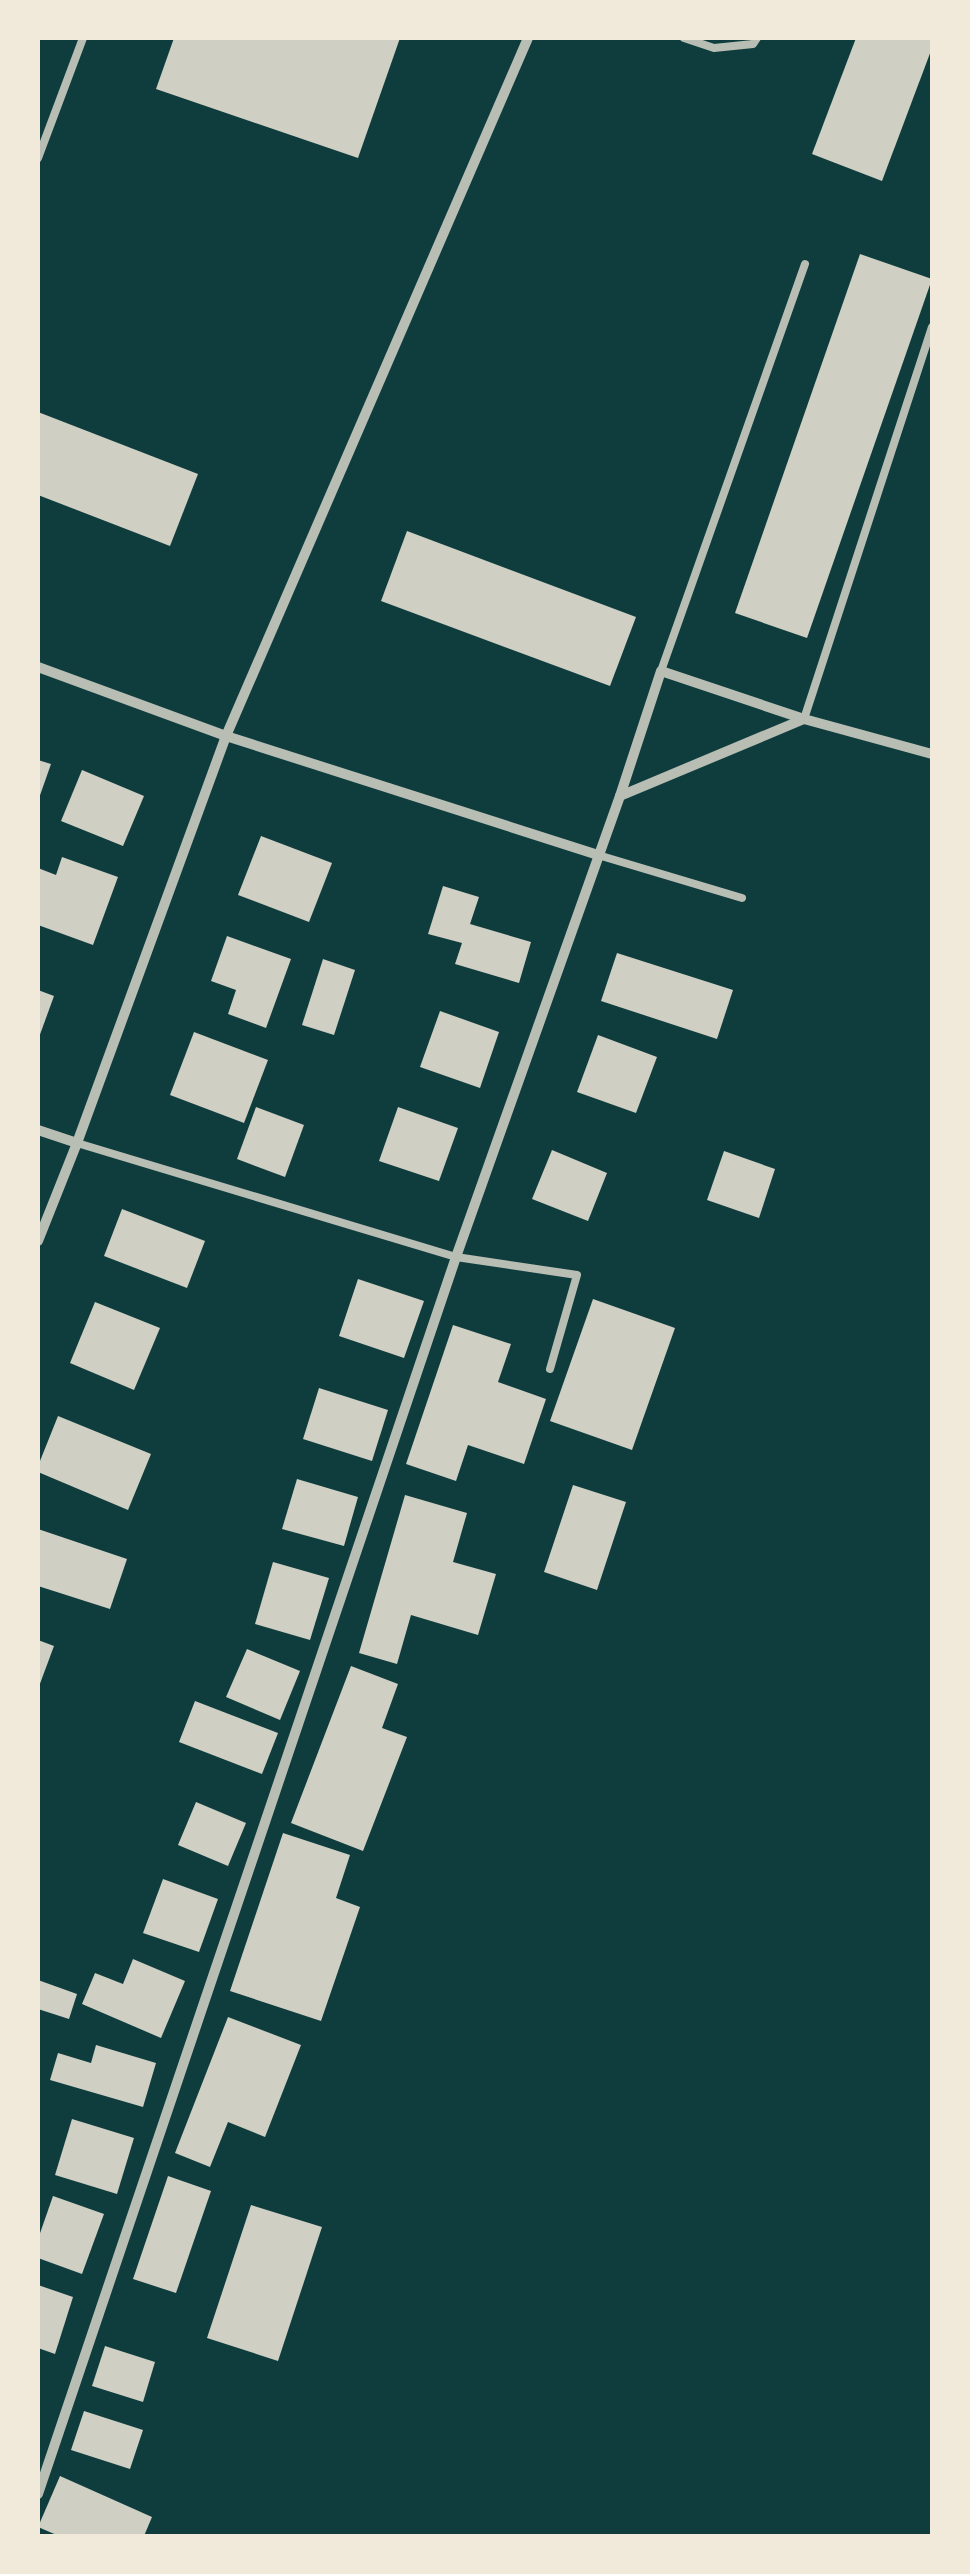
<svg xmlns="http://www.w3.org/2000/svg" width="970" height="2574" font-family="'Work Sans',sans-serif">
<rect width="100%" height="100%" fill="#0f3d3e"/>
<!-- building -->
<g fill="#cfcfc3">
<path d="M174,38H400L358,158L156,89Z"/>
<path d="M856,38H932V48L882,181L812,154Z"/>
<path d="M860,254L932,279L807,638L735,613Z"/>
<path d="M38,412L198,474L170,546L38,495Z"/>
<path d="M407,531L636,617L610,686L381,601Z"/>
<path d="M38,760L51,764L38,801Z"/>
<path d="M82,770L144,796L123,846L61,821Z"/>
<path d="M261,836L332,863L309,922L238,895Z"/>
<path d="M62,857L118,877L93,945L38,925V868L56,875Z"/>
<path d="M443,886L479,897L470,924L531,942L519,983L455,964L462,943L428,934Z"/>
<path d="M227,936L291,959L266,1028L228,1014L236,990L211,981Z"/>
<path d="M617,953L733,990L717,1039L601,1001Z"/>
<path d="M323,959L355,970L334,1035L302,1025Z"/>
<path d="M38,990L54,996L38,1040Z"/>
<path d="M440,1011L499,1032L480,1088L420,1067Z"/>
<path d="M194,1032L268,1060L244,1123L170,1095Z"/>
<path d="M598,1035L657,1057L636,1113L577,1092Z"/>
<path d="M256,1107L304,1125L285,1177L237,1159Z"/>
<path d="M398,1107L458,1128L439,1181L379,1161Z"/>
<path d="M552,1150L607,1173L588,1221L532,1199Z"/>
<path d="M724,1151L775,1169L759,1218L707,1200Z"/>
<path d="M122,1209L205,1241L187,1288L104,1256Z"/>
<path d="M358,1279L424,1301L404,1358L339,1336Z"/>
<path d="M593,1299L675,1328L632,1450L550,1421Z"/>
<path d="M95,1302L160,1328L134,1390L70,1363Z"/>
<path d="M453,1325L511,1344L498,1382L546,1399L524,1464L468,1445L456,1481L406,1464Z"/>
<path d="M319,1388L388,1410L372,1461L303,1439Z"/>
<path d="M58,1416L151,1454L128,1510L38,1472V1466Z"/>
<path d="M297,1479L358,1497L344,1546L282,1529Z"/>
<path d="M573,1485L626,1502L597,1590L544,1572Z"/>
<path d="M405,1495L467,1513L453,1562L496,1574L478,1635L411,1615L397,1664L359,1653Z"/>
<path d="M38,1529L127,1559L110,1609L38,1586Z"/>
<path d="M273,1562L329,1578L310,1640L255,1624Z"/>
<path d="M38,1640L54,1646L38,1689Z"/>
<path d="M247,1649L300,1671L280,1720L226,1697Z"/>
<path d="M351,1666L398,1684L382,1728L407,1737L363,1851L291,1823Z"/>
<path d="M195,1701L278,1733L262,1774L179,1742Z"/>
<path d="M196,1802L246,1823L228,1866L178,1845Z"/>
<path d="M283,1833L350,1855L336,1898L360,1907L321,2021L230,1991Z"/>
<path d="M163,1879L218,1899L199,1952L143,1933Z"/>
<path d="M133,1959L185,1981L161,2038L82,2004L95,1973L123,1984Z"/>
<path d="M38,1980L77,1994L69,2019L38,2009Z"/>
<path d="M228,2017L301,2045L265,2137L228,2122L210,2167L175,2153Z"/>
<path d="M96,2045L156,2063L143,2107L50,2080L58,2053L91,2063Z"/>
<path d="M72,2119L134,2138L117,2194L55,2175Z"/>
<path d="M168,2176L211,2191L176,2293L133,2279Z"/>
<path d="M53,2196L104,2214L82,2274L38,2258V2239Z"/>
<path d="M251,2205L322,2227L278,2361L207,2338Z"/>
<path d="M38,2285L73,2297L55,2354L38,2348Z"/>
<path d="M105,2346L155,2362L143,2402L92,2386Z"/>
<path d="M84,2411L143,2430L130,2469L71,2450Z"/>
<path d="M60,2476L152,2517L144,2536H59L38,2527Z"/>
</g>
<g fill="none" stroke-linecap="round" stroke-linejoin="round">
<!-- service -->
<g stroke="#b8beb3" stroke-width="8">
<path d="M684,38L714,48L753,44L757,38"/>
<path d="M38,158L83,38"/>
<path d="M661,671L805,264"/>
<path d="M804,719L932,327"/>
<path d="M598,855L742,898"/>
<path d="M77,1143L456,1257L577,1275L550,1369"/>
</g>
<!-- minor -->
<g stroke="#b8beb3" stroke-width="10">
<path d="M38,667L226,736L598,855"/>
<path d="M620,796L804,719"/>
<path d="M38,1130L77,1143"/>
<path d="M38,1241L77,1143L226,736L528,38"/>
<path d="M38,2494L456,1257L620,796L661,671L804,719L932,754"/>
</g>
</g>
<!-- border -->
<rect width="970" height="2574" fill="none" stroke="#f1e9da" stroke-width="80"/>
</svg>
